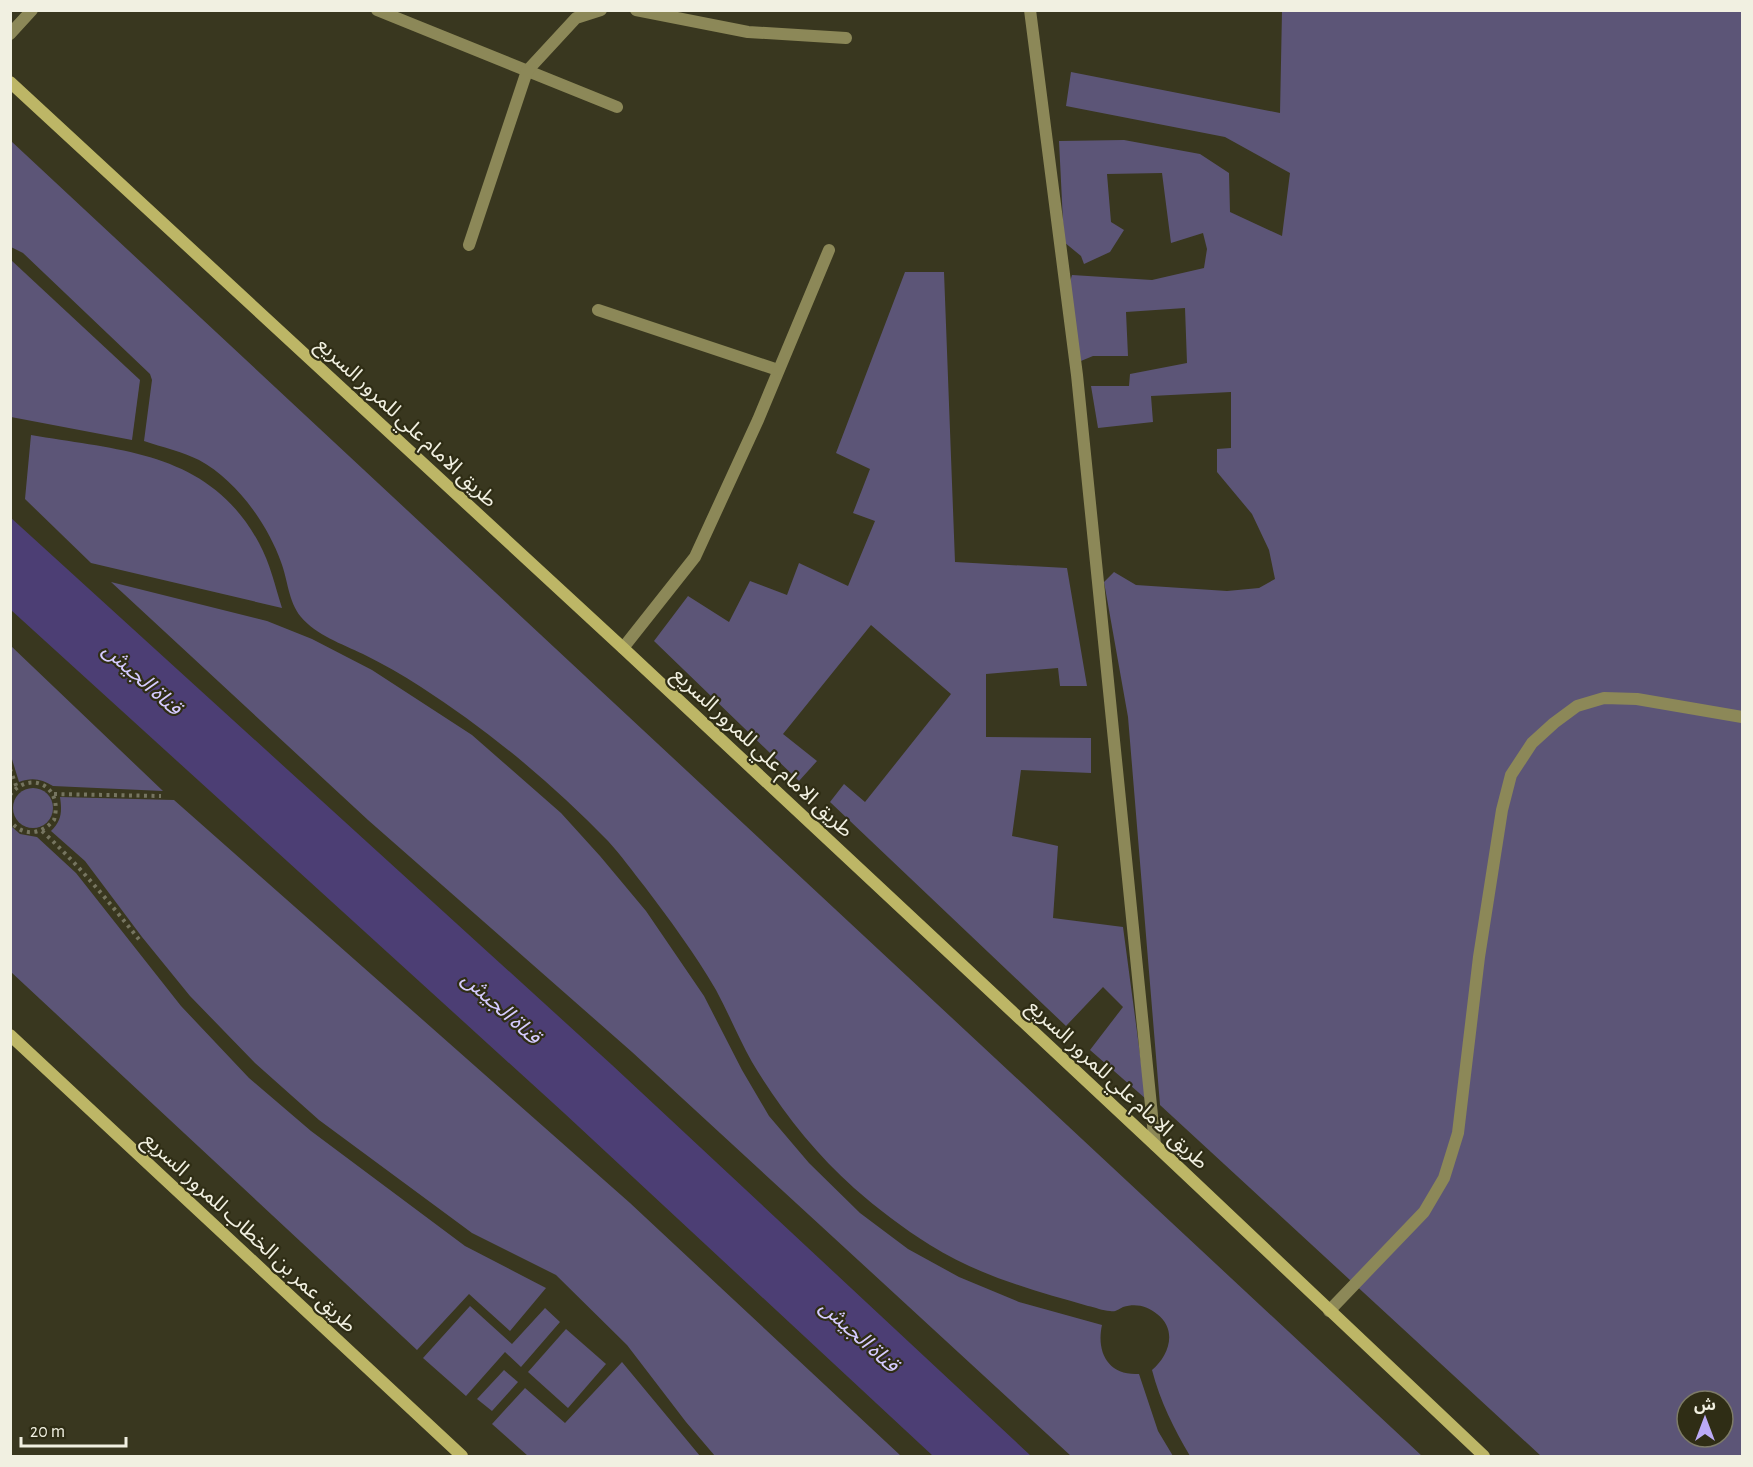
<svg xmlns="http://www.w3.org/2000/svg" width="1753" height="1467" font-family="'Alegreya Sans','Noto Sans Arabic',sans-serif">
<rect width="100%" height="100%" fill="#39371f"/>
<!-- green -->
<g fill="#5c5577" fill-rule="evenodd">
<path d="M1282,11H1742V1456H1541L1160,1105L1128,717L1104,582L1114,572L1136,585L1227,591L1259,588L1275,579L1269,550L1252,514L1217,472V449L1231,448V392L1151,396L1153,422L1098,428L1091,386H1129L1130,374L1187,363L1185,308L1126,312L1128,356H1093L1076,363L1066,295L1072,275L1152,280L1204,268L1207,249L1203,233L1171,243L1162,173L1107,174L1111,222L1124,230L1110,252L1084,264L1081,256L1064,242L1059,141L1124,140L1200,154L1229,173L1230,212L1282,236L1290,173L1225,137L1066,106L1071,72L1280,113ZM1687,1401H1723V1437H1687Z"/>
<path d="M10,141H11L1422,1456H1190C1174,1429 1160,1401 1152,1370C1169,1356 1178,1330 1157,1314C1147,1306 1136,1303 1123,1307C1117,1310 1116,1312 1110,1311C1103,1311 1095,1307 1088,1306C1035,1291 977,1275 930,1245C903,1228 878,1209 854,1188C814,1152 780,1109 752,1062C739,1039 729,1014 716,990C695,954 670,920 645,887C633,872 621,855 608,841C552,783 489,731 421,687C403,675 383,664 363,654C342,644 316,635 301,617C288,601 288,580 281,562C267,523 236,480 199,460C183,452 162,447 144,441L152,380L150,374L23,253L11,247Z"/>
<path d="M11,260L140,380L132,440L11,417Z"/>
<path d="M905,272H944L955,562L1067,568L1087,686H1060L1058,668L986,674V737L1091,738V773L1021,770L1012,836L1058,846L1053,918L1123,927L1146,1099L1090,1050L1123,1007L1103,987L1066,1026L830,802L844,784L865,802L951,694L871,625L783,734L817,761L799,781L654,641L688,596L729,622L750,581L787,595L799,563L848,586L875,521L853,513L870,469L836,453Z"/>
<path d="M31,435C122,451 209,451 259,543C270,563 275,586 282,608L91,563L25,499Z"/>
<path d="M111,582L267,621L312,639L372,670L472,735L561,813L600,856L646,911L704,996L742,1070L769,1116L809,1163L860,1213L908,1249L959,1277L1019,1302L1102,1325C1096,1352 1108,1376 1139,1374L1158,1431L1173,1456H1071L632,1052L368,820Z"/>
<path d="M11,646L163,791L53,786C42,779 32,777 19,782L11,756Z"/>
<circle cx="33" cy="808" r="20"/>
<path d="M60,797L174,800L630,1203L901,1456H715L686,1422L627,1345L556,1275L472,1233L319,1120L255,1063L190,996L142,937L85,861L51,831C62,820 62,811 60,797Z"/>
<path d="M11,826L20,834L37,837L76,873L181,1006L249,1078L311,1131L465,1246L546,1288L510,1331L469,1294L417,1350L11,972Z"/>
<path d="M470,1306L512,1344L545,1308L560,1322L521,1367L505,1352L466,1396L423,1358Z"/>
<path d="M566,1329L606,1364L568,1408L528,1372Z"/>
<path d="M622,1362L700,1456H528L492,1424L525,1388L565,1423Z"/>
<path d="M504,1370L518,1382L492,1411L477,1399Z"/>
</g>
<!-- water -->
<path fill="#4c3e74" d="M10,517L612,1065L1031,1456H933L564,1113L11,610Z"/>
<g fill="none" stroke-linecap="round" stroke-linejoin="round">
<!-- path -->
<g stroke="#767560" stroke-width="4" stroke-dasharray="3 4.5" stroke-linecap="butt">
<path d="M10,769L17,788"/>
<path d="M54,794L161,796"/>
<path d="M10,795C29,770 64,785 54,820C41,835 23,837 10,821"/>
<path d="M42,831C79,865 110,903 141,942"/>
</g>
<!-- street -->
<g stroke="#8c8858" stroke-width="12">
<path d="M377,10L617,107"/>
<path d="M636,10L748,32L846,38"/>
<path d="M1030,10L1077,375L1155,1145"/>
<path d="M10,34L32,10"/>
<path d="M469,245L527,71L576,18L601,10"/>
<path d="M598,310L778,370"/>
<path d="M623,648L695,557L758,420L829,250"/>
<path d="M1329,1311L1424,1212L1444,1178L1458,1133L1479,957L1502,810L1511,775L1532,743L1554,723L1577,706L1604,698L1637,699L1742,717"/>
</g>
<!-- secondary -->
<g stroke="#bdb666" stroke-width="12">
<path d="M10,82L623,648L1155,1145L1484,1456"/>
<path d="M10,1035L462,1456"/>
</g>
</g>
<g text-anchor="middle" stroke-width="4.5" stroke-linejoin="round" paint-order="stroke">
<!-- street labels -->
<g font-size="21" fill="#f1f0e1" stroke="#2f2d15">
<text transform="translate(407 422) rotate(43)" y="7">طريق الامام علي للمرور السريع</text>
<text transform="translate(763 752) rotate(43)" y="7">طريق الامام علي للمرور السريع</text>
<text transform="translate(1118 1084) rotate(43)" y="7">طريق الامام علي للمرور السريع</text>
<text transform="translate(250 1232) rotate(43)" y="7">طريق عمر بن الخطاب للمرور السريع</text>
</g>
<!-- water labels -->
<g font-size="22" font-style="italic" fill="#d5cbff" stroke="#2f2d15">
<text transform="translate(143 678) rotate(42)" y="8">قناة الجيش</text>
<text transform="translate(502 1007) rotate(42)" y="8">قناة الجيش</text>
<text transform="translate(860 1335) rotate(42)" y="8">قناة الجيش</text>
</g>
</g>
<!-- border -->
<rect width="1753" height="1467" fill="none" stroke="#f1f0e1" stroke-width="24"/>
<!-- north arrow -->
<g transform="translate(1705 1419)"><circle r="28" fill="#2f2d15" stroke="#7d7b67" stroke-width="1.5"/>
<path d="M0-4.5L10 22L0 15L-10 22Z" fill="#bbaaf6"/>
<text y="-9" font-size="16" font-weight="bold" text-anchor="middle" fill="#f1f0e1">ش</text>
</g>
<!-- scale -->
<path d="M21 1437v9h105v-9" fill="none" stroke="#f1f0e1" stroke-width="3"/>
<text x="30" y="1437" font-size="18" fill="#f1f0e1" stroke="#2f2d15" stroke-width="4.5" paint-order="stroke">20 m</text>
</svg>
